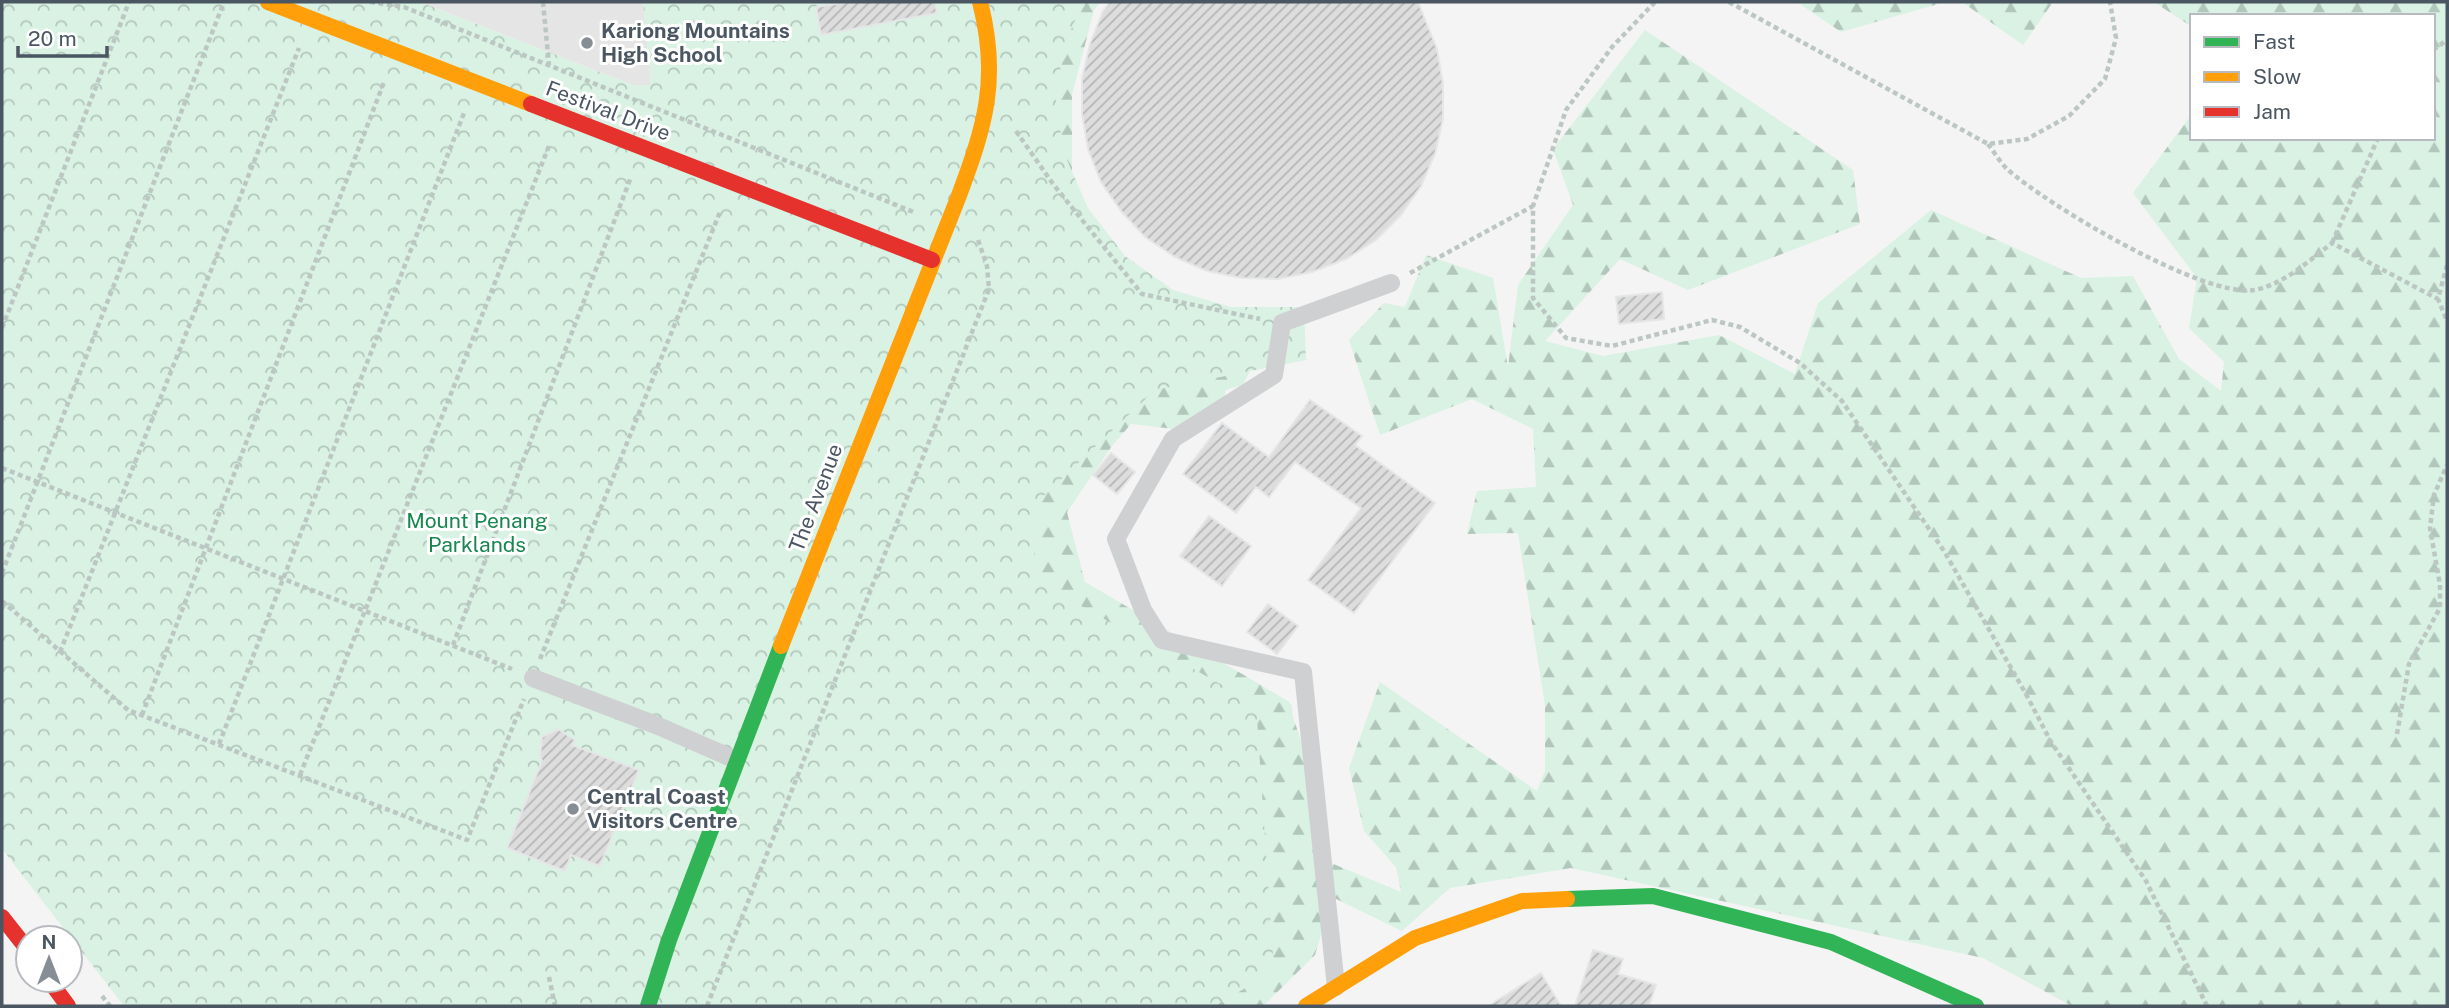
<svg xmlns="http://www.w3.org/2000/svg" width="2449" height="1008" font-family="'Public Sans',sans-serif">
<defs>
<pattern id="forest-firs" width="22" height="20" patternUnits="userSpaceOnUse" patternTransform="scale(1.75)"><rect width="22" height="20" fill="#d9f2e3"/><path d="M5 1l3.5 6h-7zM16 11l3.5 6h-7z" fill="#b2c7bb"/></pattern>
<pattern id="park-crowns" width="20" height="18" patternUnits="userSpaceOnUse" patternTransform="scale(1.75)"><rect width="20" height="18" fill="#d9f2e3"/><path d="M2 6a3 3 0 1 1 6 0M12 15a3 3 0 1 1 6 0" fill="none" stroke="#b2c7bb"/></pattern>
<pattern id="building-hatch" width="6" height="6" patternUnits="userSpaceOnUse" patternTransform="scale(1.75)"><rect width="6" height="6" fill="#ddddde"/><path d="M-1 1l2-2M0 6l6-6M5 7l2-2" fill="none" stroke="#b5b6b7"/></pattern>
</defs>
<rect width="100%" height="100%" fill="#f4f4f4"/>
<!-- education -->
<path fill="#e6e5e6" d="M420,2H643L651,85H633Z"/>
<!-- forest -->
<g fill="url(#forest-firs)">
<path d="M1008,2H1101L1094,10L1072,95V194L1125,296L1265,341L1243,385L1225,390V404L1192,431L1131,424L1112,446L1067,512L1085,582L1288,701L1292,706L1293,717L1319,794V858L1401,892L1396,867L1364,831L1349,768L1380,682L1537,791L1545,771V706L1518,533L1467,534L1477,491L1536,487L1533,429L1472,399L1380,435L1349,340L1384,303L1405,307L1426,255L1493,278L1508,367L1518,285L1573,205L1553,149L1645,30L1853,170L1860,224L1688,290L1620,259L1545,341L1603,356L1719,335L1795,374L1818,303L1931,210L2081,278L2133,276L2179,359L2221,391L2224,362L2189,328L2197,278L2133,193L2192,114V138H2433V16H2192V27L2154,2H2447V1006H2072L1983,958L1571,868L1450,888L1402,931L1332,897L1315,955L1263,1006H688Z"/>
<path d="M1797,2H1945L1841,32Z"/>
<path d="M1962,2H2053L2023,45Z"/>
</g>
<!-- park -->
<path fill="url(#park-crowns)" d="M2,2H420L633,85H651L643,2H1084L1067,38L1055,94L1064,153L1088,208L1125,256L1173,290L1231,307H1304L1306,360L1155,390L1036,503L1033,579L1256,704L1274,971L1215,1006H124L2,849Z"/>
<!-- building -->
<g fill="url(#building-hatch)" stroke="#e5e6e7" stroke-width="2">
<path d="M848,2H935L937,13L821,35L816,7Z"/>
<path d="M1110,2H1418L1437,49L1443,84V119L1435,154L1421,186L1401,215L1376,240L1346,259L1312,272L1278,279L1242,278L1207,271L1175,257L1145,237L1121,211L1101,182L1088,149L1082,114V78L1090,44L1103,11Z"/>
<path d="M1662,292L1664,319L1619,324L1616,297Z"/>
<path d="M1310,400L1362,436L1355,445L1435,503L1354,613L1308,580L1361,508L1295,462L1269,497L1256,487L1236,513L1183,474L1222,423L1269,457Z"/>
<path d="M1111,453L1135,472L1117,494L1093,475Z"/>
<path d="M1209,516L1251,546L1222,586L1180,556Z"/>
<path d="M1268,604L1298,626L1277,654L1247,632Z"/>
<path d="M558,729L575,740L572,745L639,770L600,866L571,855L565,871L507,848L542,761L540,756L542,737Z"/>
<path d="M1593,950L1623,959L1618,974L1656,985L1649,1006H1575Z"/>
<path d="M1541,973L1561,1006H1488Z"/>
</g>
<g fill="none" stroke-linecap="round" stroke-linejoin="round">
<!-- path -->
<g stroke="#bcc7c4" stroke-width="4.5" stroke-dasharray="5 3.5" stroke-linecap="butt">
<path d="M370,2L404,7L916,213"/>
<path d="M543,2L549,65"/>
<path d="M1655,2L1612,47L1566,110L1533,206V298L1566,338L1612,346L1712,320L1740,327L1800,363L1842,401L1944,551L2026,694L2051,742L2146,881L2207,1006"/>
<path d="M1729,2L1988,144L2027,139L2069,116L2105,79L2116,38L2110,2"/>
<path d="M2433,50L2447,40"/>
<path d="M1016,131L1053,184L1142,294L1260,319"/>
<path d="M1988,144C1994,152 2000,162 2007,169C2047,205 2203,298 2254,290C2283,285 2310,260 2332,243L2438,299"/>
<path d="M2332,243L2378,138"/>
<path d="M2447,265L2438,299L2447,321"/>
<path d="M1410,273L1533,206"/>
<path d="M2,328L129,2"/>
<path d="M2,468L512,669"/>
<path d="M2,573L224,2"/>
<path d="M2,601L128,710L467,840L524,699"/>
<path d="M453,645L631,177"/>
<path d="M60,652L299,48"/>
<path d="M540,659L720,212"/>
<path d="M142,715L384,82"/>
<path d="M2397,734L2409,664L2440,608V585L2430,528L2434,495L2447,465"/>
<path d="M219,744L464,113"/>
<path d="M300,775L549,146"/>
<path d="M549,977L555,1006"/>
<path d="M102,996L110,1006"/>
<path d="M707,1006L989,289L987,266L978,240"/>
</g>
<!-- lane -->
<g stroke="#ced0d2" stroke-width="18">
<path d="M533,678L656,725L736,760"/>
<path d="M1336,987L1303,672L1162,640L1143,610L1116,539L1173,439L1274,375L1282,323L1391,283"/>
</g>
<!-- fast -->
<g stroke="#30b455" stroke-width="16">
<path d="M1567,899L1653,896L1831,942L1976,1006"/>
<path d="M648,1006L669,940L781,646"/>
</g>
<!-- slow -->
<g stroke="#ff9f0a" stroke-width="16">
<path d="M268,2L531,104"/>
<path d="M781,646L958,198C985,126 1000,79 980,2"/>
<path d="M1306,1006L1415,938L1522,901L1567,899"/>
</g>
<!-- jam -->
<g stroke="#e5322d" stroke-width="16">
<path d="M531,104L932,260"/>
<path d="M2,917L28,950"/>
<path d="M49,980L68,1006"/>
</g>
</g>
<!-- markers -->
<g fill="#868d94" stroke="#fff" stroke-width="2.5">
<circle cx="587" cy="43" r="7"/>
<circle cx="573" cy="809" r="7"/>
</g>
<g text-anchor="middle" stroke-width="6" stroke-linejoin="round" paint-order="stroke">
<!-- poi labels -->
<g font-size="21" font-weight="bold" fill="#4a5661" stroke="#fff" text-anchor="start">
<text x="601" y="38">Kariong Mountains<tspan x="601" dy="24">High School</tspan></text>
<text x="587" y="804">Central Coast<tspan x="587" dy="24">Visitors Centre</tspan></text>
</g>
<!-- street labels -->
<g font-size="21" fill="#4a5661" stroke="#fff">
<text transform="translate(608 111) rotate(21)" y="7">Festival Drive</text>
<text transform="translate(816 498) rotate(-69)" y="7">The Avenue</text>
</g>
<!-- park labels -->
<g font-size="21" fill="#17864f" stroke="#fff">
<text x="477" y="528">Mount Penang<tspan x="477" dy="24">Parklands</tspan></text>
</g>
</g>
<!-- border -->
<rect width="2449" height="1008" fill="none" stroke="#4a5661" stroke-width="7"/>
<!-- legend -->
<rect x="2190" y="14" width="245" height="126" fill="#ffffff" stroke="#b7bbc0" stroke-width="2"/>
<rect x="2204" y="37" width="35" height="10" fill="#30b455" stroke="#b7bbc0" stroke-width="2"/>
<text x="2253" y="49" font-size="21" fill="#4a5661">Fast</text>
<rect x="2204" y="72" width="35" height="10" fill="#ff9f0a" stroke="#b7bbc0" stroke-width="2"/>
<text x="2253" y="84" font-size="21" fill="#4a5661">Slow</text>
<rect x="2204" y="107" width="35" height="10" fill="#e5322d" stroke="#b7bbc0" stroke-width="2"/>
<text x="2253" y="119" font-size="21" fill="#4a5661">Jam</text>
<!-- north arrow -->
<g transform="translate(49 959)"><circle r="33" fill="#ffffff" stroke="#b7bbc0" stroke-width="2"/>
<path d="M0-5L12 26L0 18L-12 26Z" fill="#868d94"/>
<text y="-10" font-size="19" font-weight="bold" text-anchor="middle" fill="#4a5661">N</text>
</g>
<!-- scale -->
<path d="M18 46v10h89v-10" fill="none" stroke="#4a5661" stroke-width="3.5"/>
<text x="28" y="46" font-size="21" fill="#4a5661" stroke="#ffffff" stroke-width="5" paint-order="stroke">20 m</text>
</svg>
